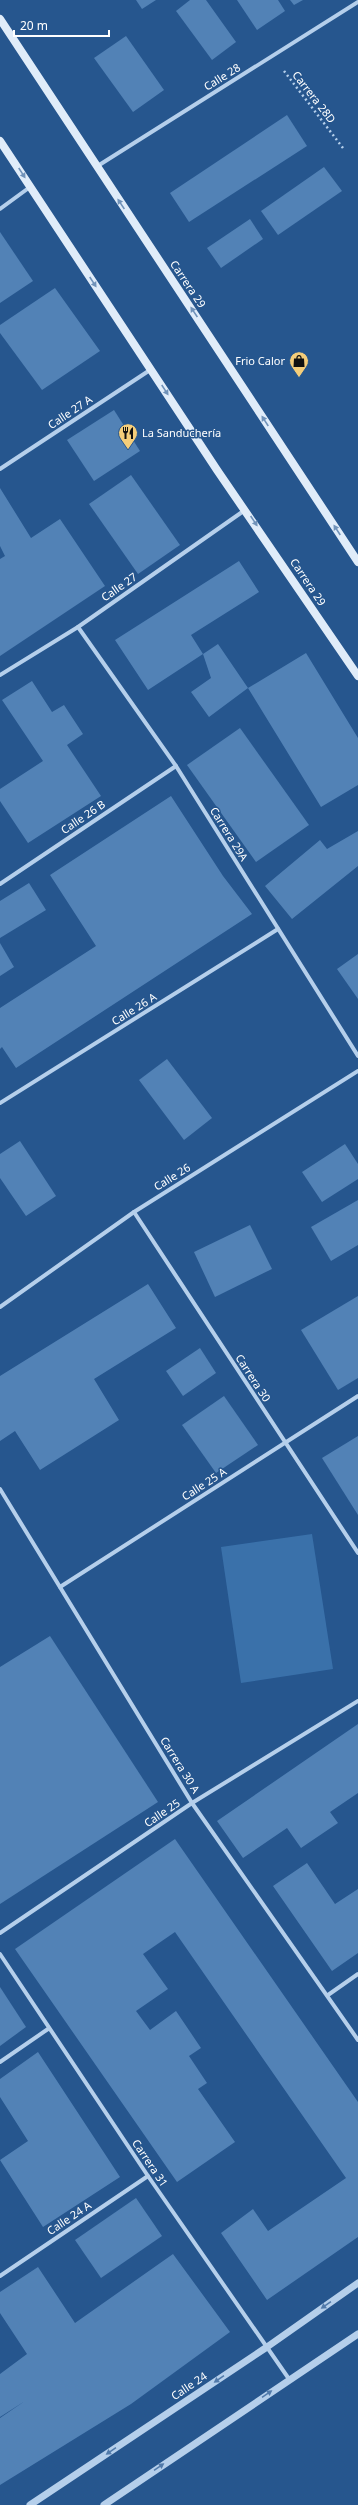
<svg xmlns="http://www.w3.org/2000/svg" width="358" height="2505" font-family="'Noto Sans',sans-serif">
<rect width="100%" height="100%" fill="#26568e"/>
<!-- green -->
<path fill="#3a71aa" d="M312,1534L333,1669L241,1683L221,1547Z"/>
<!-- building -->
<g fill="#5282b6">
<path d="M136,0H156L142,9Z"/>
<path d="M190,0H206L236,42L212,60L176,11Z"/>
<path d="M237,0H278L285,11L257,30Z"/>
<path d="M290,0H303L294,5Z"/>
<path d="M126,36L164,90L133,112L94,58Z"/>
<path d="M287,115L307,146L189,222L170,193Z"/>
<path d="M324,167L342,191L278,235L261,211Z"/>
<path d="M250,219L263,239L221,268L207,248Z"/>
<path d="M0,232L33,281L0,303Z"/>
<path d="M55,288L100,351L42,390L0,333V325Z"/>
<path d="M114,410L140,451L94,481L67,440Z"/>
<path d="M131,475L180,545L138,574L89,504Z"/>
<path d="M0,488L31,538L60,519L105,586L0,656V559L5,556L0,546Z"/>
<path d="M239,561L259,592L191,635L203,654L218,644L248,688L306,653L358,738V785L321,807L248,688L209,717L191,692L211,678L203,654L148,690L115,640Z"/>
<path d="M32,681L52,712L64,705L83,734L67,745L101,796L28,843L0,801V789L43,761L2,700Z"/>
<path d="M240,728L309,825L256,862L187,765Z"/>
<path d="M171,796L223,876L252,914L16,1068L2,1047L0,1049V1008L96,946L50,875Z"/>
<path d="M358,831V866L292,919L265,886L320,840L327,849Z"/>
<path d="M29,883L46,910L0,938V901Z"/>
<path d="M0,943L14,967L0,976Z"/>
<path d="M358,954V999L337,969Z"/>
<path d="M167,1059L212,1118L184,1140L139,1080Z"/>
<path d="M20,1141L56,1196L26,1216L0,1178V1154Z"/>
<path d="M345,1144L358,1164V1179L322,1202L302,1172Z"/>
<path d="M358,1200V1245L331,1261L311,1227Z"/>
<path d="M250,1225L272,1269L215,1297L194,1252Z"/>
<path d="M148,1284L176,1328L94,1379L119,1420L40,1470L15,1431L0,1441V1376Z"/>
<path d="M358,1296V1378L338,1390L301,1330Z"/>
<path d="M200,1348L216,1373L183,1396L166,1371Z"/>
<path d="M224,1396L258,1445L216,1473L182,1425Z"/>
<path d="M358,1436V1515L322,1458Z"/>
<path d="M50,1636L158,1802L0,1904V1667Z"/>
<path d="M358,1724V1793L330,1812L338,1823L301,1848L287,1828L243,1858L217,1821Z"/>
<path d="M175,1839L358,2102V2237L267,2300L221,2233L253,2209L268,2231L346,2178L175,1932L143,1954L168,1989L136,2011L150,2030L176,2011L201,2048L189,2056L207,2083L198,2089L235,2142L177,2182L15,1949Z"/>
<path d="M307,1863L335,1904L358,1889V1953L332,1971L273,1886Z"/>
<path d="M0,1987L26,2027L0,2046Z"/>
<path d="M38,2052L120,2177L43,2227L0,2160L28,2141L0,2097V2079Z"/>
<path d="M136,2198L162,2236L101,2278L75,2240Z"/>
<path d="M173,2254L230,2332L131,2404L0,2485V2418L25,2401L0,2417V2374L27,2354L0,2313V2292L38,2267L75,2323Z"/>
</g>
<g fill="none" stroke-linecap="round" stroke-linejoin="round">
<!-- path -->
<path stroke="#b5cfeb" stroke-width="2.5" stroke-dasharray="2 3" stroke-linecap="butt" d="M284,71L343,148"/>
<!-- minor -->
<g stroke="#b5cfeb" stroke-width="4">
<path d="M96,167L358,2"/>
<path d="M0,209L30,187"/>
<path d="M0,469L150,370"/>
<path d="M78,627L176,766L358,1056"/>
<path d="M0,675L78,627L245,510"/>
<path d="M0,884L176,766"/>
<path d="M0,1103L278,929"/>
<path d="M134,1212L358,1553"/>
<path d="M0,1307L134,1212L358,1071"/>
<path d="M0,1489L192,1803L358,2040"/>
<path d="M60,1587L358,1396"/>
<path d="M0,1933L192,1803L358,1701"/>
<path d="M0,1954L148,2176L289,2379"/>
<path d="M328,1995L358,1974"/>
<path d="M0,2062L48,2029"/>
<path d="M0,2276L148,2176"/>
</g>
<!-- tertiary -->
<g stroke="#b5cfeb" stroke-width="7">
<path d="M30,2505L267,2347L358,2283"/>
<path d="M104,2505L358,2334"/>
</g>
<!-- secondary -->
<g stroke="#e0ecf9" stroke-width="8">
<path d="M0,19L358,562"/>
<path d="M0,141L217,470L358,676"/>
</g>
</g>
<!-- one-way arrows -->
<defs><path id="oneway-solid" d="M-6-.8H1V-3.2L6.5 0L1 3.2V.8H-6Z"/></defs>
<g fill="#7092b9">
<use href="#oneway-solid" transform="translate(22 173) rotate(57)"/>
<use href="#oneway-solid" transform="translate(121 204) rotate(-124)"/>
<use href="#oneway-solid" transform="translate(93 282) rotate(57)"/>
<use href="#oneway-solid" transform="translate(194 312) rotate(-124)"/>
<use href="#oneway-solid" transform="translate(165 390) rotate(57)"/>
<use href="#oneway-solid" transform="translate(265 421) rotate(-123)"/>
<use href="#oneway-solid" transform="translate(254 521) rotate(56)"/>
<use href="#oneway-solid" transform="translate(337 530) rotate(-123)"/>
</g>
<g fill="#517aaa">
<use href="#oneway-solid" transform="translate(326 2305) rotate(145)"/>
<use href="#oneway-solid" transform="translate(219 2379) rotate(146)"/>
<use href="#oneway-solid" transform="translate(267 2394) rotate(-34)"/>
<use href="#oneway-solid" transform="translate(111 2451) rotate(146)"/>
<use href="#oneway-solid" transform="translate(159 2467) rotate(-34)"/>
</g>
<!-- icons -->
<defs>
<g id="shop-pin" transform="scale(1)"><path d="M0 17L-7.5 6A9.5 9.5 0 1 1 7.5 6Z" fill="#f4cd7a" stroke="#26568e"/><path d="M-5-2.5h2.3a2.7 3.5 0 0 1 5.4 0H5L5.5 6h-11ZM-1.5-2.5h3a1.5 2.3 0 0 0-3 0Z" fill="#111"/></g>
<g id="restaurant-pin" transform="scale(1)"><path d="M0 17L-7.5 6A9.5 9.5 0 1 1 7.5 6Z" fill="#f4cd7a" stroke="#26568e"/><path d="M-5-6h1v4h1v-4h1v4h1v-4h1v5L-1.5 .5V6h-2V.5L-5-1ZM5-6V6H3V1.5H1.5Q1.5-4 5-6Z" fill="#111"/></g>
</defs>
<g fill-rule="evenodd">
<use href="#shop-pin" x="299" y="361"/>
<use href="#restaurant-pin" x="128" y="433"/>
</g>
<g text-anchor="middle" stroke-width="3" stroke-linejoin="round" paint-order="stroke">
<!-- street labels -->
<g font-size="11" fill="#fff" stroke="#26568e">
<text transform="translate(222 77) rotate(-32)" y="4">Calle 28</text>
<text transform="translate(314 97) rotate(52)" y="4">Carrera 28D</text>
<text transform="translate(188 284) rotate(56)" y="4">Carrera 29</text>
<text transform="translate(70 412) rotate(-34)" y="4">Calle 27 A</text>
<text transform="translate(308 582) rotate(56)" y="4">Carrera 29</text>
<text transform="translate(119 587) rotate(-35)" y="4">Calle 27</text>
<text transform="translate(83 817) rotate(-34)" y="4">Calle 26 B</text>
<text transform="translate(229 834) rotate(58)" y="4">Carrera 29A</text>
<text transform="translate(134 1009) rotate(-32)" y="4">Calle 26 A</text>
<text transform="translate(172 1177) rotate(-32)" y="4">Calle 26</text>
<text transform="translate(253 1378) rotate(57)" y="4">Carrera 30</text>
<text transform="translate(204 1484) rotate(-33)" y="4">Calle 25 A</text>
<text transform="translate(180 1765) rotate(58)" y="4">Carrera 30 A</text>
<text transform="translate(162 1813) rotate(-34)" y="4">Calle 25</text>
<text transform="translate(150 2163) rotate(56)" y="4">Carrera 31</text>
<text transform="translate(69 2218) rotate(-34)" y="4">Calle 24 A</text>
<text transform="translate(189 2386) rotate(-34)" y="4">Calle 24</text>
</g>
<!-- poi labels -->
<g font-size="11" fill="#fff" stroke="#26568e" text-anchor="end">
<text x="285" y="365">Frio Calor</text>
<text x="142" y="437" text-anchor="start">La Sanduchería</text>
</g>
</g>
<!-- scale -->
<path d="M14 30v6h95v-6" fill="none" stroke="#ffffff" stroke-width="2"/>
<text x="20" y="30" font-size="12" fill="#ffffff" stroke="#26568e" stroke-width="3" paint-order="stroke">20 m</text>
</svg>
